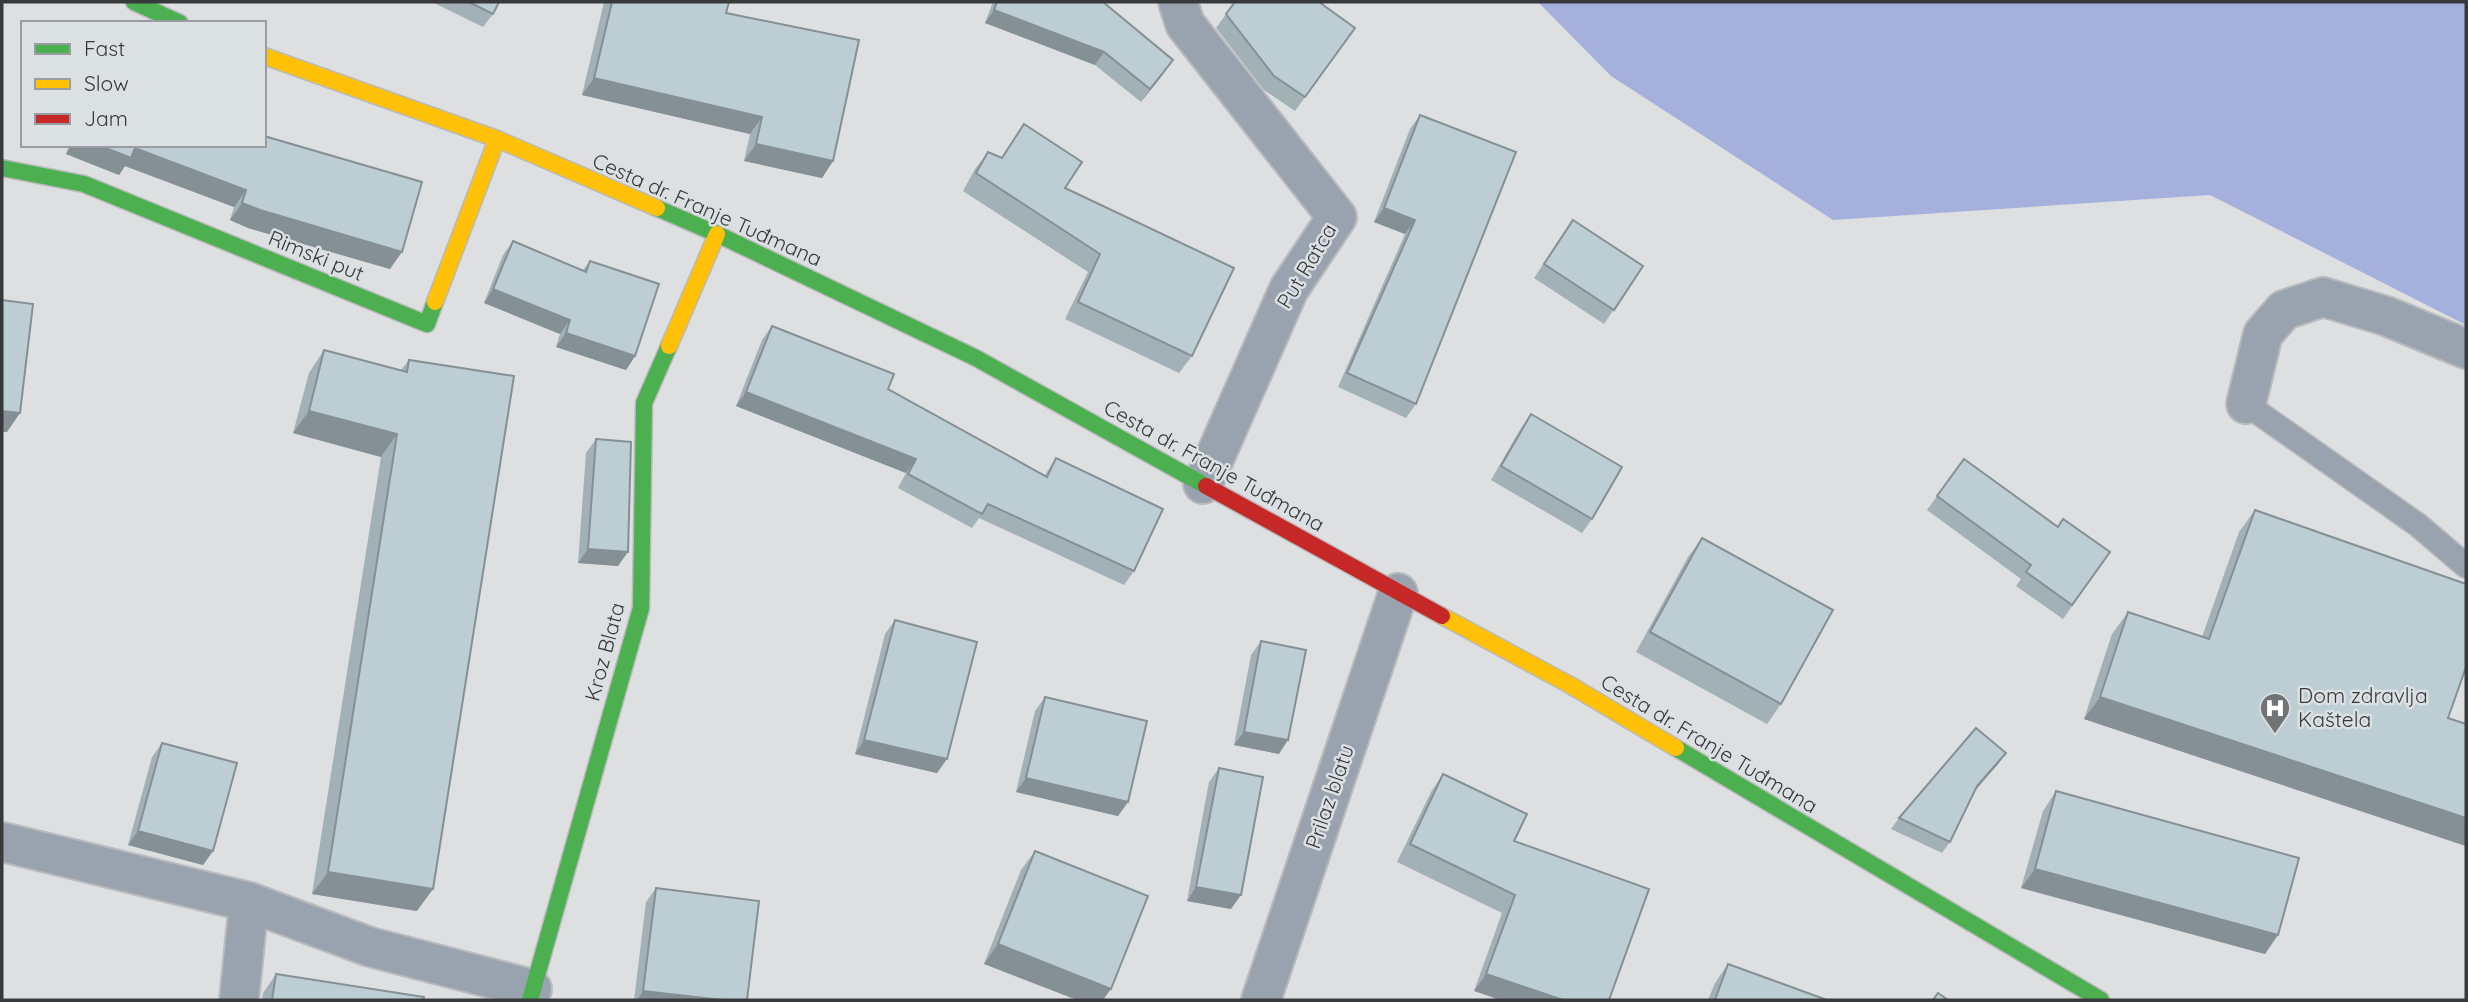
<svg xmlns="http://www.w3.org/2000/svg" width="2468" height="1002" font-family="Quicksand,sans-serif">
<rect width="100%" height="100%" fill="#dddfe1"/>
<!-- water -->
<path fill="#a5b1dc" d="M1538,2H2466V325L2210,195L1833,220L1611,76Z"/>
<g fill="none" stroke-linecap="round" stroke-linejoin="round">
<!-- lane casing -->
<g stroke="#b9babc" stroke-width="26">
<path id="lane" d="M2246,404L2418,525L2466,566"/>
</g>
<!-- street casing -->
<g stroke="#b9babc" stroke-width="42">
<g id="street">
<path d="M1178,2L1185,24L1337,217L1289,289L1203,484"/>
<path d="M2246,404L2263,334L2284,310L2323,297L2386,316L2466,349"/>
<path d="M2,842L249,902"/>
<path d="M239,1000L249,902L370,947L532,989"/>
<path d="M1261,1000L1398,593"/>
</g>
</g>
<!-- fast casing -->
<g stroke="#b9babc" stroke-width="19">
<g id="fast">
<path d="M134,2L180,23"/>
<path d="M2,168L84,184L427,324L435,302"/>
<path d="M657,208L717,234L976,358L1206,486"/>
<path d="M1676,748L2101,1000"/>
<path d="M530,1000L641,608L644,403L669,346"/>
</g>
</g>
<!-- slow casing -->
<g stroke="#b9babc" stroke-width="19">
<g id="slow">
<path d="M264,56L497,139L657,208"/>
<path d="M435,302L497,139"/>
<path d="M669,346L717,234"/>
<path d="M1442,616L1570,685L1676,748"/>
</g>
</g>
<!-- jam casing -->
<g stroke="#b9babc" stroke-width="19">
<path id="jam" d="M1206,486L1442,616"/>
</g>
<!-- lane -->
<use href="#lane" stroke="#99a3af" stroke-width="23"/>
<!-- street -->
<use href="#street" stroke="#99a3af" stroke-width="38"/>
<!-- fast -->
<use href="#fast" stroke="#4caf50" stroke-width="16"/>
<!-- slow -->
<use href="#slow" stroke="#ffc107" stroke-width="16"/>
<!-- jam -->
<use href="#jam" stroke="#c62828" stroke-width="16"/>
</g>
<!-- wall -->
<g fill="#a2b1b5">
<path d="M432,2H499L493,14L483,27Z"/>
<path d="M604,2H729L726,13L833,161L822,178L744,161L750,134L582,95Z"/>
<path d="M993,2H1103L1173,60L1141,102L1095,65L985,23Z"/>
<path d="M1235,2L1355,28L1295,111L1264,90L1216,28Z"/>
<path d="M1420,115L1416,404L1406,418L1338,387L1405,234L1374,222L1410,129Z"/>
<path d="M1024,124L1065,188L1192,356L1179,373L1065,319L1088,272L963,191L975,169L988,152L1001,158Z"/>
<path d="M69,145H264L390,269L248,228L230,220L234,207L125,166L119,175L66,154Z"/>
<path d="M1573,220L1643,266L1604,324L1534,278Z"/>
<path d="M513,241L583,270L590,261L635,356L626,370L556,347L560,334L484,303L503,255Z"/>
<path d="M772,326L1045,475L1056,458L1134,571L1124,585L979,518L972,528L898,488L906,473L736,406L762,340Z"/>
<path d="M324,350L401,370L409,360L417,911L312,894L381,457L293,433L309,373Z"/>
<path d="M1531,414L1592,519L1582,533L1491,480L1521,428Z"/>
<path d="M596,439L618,566L578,563L586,453Z"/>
<path d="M1964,459L2058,527L2110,552L2063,619L2016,586L2021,579L1927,510Z"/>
<path d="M2255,510L2448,718L2466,724V846L2084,719L2112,634L2128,612L2202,637L2239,532Z"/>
<path d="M1702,538L1781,704L1767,724L1636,652L1688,557Z"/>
<path d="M895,620L937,773L855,754L885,634Z"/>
<path d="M1261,641L1279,754L1234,745L1251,655Z"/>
<path d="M1045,697L1128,802L1118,816L1016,792L1035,711Z"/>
<path d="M162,743L213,851L203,865L128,845L152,757Z"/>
<path d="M2006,753L1998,764L1975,791L1950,842L1942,853L1891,829L1899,818Z"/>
<path d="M1219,768L1231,909L1187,901L1209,782Z"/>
<path d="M1443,774L1514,841L1609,1000L1474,991L1502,913L1397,862L1431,792Z"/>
<path d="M2056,791L2265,954L2021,888L2043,811Z"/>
<path d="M1035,851L1111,989L984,964L1021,870Z"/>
<path d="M656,888L747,1000H634L646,902Z"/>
<path d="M1728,964L1827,1000H1708L1715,983Z"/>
<path d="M276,974L423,1000H262L263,993Z"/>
</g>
<!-- shaded-wall -->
<g fill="#849094">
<path d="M994,10L1104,52L1095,65L985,23Z"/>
<path d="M1173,60L1164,73L1141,102L1150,89Z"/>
<path d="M594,78L762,117L750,134L582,95Z"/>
<path d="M756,144L833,161L822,178L744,161Z"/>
<path d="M72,145H98L135,148L246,190L234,207L125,166L119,175L66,154Z"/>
<path d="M242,203L402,252L390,269L248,228L230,220Z"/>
<path d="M1384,208L1415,220L1405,234L1374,222Z"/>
<path d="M493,289L570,320L560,334L484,303Z"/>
<path d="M566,333L635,356L626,370L556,347Z"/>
<path d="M746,392L916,459L906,473L736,406Z"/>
<path d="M2,411L20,413L7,432H2Z"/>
<path d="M309,411L397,434L381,457L293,433Z"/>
<path d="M588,549L628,552L618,566L578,563Z"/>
<path d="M2100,697L2466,818V846L2084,719Z"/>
<path d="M1244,732L1288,740L1279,754L1234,745Z"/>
<path d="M864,740L947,759L937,773L855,754Z"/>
<path d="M2006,753L1998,764L1969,797L1977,786Z"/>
<path d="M1026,778L1128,802L1118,816L1016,792Z"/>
<path d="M138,831L213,851L203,865L128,845Z"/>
<path d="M2035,869L2278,935L2265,954L2021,888Z"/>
<path d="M328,872L433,889L417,911L312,894Z"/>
<path d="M1196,887L1241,895L1231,909L1187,901Z"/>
<path d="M998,944L1111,989L1103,1000H1077L984,964Z"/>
<path d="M1486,974L1563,1000H1500L1474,991Z"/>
<path d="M643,991L722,1000H637Z"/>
</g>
<!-- building -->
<g fill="#bcced3" stroke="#849094" stroke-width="2">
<path d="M469,2H499L493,14Z"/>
<path d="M612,2H729L726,13L859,40L833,161L756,144L762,117L594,78Z"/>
<path d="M997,2H1103L1173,60L1150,89L1104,52L994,10Z"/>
<path d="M1235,2H1319L1355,28L1305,97L1274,76L1226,14Z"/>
<path d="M1420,115L1516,152L1416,404L1347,373L1415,220L1384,208Z"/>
<path d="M1024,124L1082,162L1065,188L1234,268L1192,356L1078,302L1100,254L976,173L988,152L1002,158Z"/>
<path d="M264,136L422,182L402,252L260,210L242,203L246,190L135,148L131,158L98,145H264Z"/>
<path d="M1573,220L1643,266L1614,310L1544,264Z"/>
<path d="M513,241L586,272L590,261L659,284L635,356L566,333L570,320L493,289Z"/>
<path d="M2,300L33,304L20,413L2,411Z"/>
<path d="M772,326L894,374L888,389L1047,477L1056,458L1163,509L1134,571L988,504L982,514L908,474L916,459L746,392Z"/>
<path d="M324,350L407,372L409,360L514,376L433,889L328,872L397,434L309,411Z"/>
<path d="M1531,414L1622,467L1592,519L1501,466Z"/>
<path d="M596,439L631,442L628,552L588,549Z"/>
<path d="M1964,459L2058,527L2063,519L2110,552L2072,605L2026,572L2031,565L1937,496Z"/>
<path d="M2255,510L2466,584V667L2448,718L2466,724V818L2100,697L2128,612L2209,639Z"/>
<path d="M1702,538L1833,610L1781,704L1650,632Z"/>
<path d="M895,620L977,642L947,759L864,740Z"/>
<path d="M1261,641L1306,650L1288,740L1244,732Z"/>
<path d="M1045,697L1147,721L1128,802L1026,778Z"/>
<path d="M1976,728L2006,753L1977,786L1950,842L1899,818Z"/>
<path d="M162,743L237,763L213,851L138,831Z"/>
<path d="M1219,768L1263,777L1241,895L1196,887Z"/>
<path d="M1443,774L1527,814L1514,841L1649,889L1609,1000H1563L1486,974L1515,895L1410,844Z"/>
<path d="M2056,791L2299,858L2278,935L2035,869Z"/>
<path d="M1035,851L1148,896L1111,989L998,944Z"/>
<path d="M656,888L759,901L747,1000H722L643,991Z"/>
<path d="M1728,964L1827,1000H1715Z"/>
<path d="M276,974L424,997L423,1000H272Z"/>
<path d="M1938,993L1948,1000H1933Z"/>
</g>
<!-- icons -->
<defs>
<g id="hospital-pin" transform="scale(1.575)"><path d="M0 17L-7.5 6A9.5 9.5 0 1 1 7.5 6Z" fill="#727375" stroke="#dbe0e3"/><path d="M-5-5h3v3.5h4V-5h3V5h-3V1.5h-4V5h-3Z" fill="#fff"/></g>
</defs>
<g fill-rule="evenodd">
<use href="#hospital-pin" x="2275" y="708"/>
</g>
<g text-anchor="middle" stroke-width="5" stroke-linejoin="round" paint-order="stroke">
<!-- street labels -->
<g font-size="21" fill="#38393b" stroke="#dbe0e3">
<text transform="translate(707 210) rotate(24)" y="7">Cesta dr. Franje Tuđmana</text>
<text transform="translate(316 256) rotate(22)" y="7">Rimski put</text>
<text transform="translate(1307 266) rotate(-59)" y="7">Put Ratca</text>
<text transform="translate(1214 466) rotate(29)" y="7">Cesta dr. Franje Tuđmana</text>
<text transform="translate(605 652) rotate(-75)" y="7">Kroz Blata</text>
<text transform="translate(1709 744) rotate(31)" y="7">Cesta dr. Franje Tuđmana</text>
<text transform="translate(1330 797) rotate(-71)" y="7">Prilaz blatu</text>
</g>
<!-- poi labels -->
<g font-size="21" fill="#38393b" stroke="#dbe0e3" text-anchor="start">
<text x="2298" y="703">Dom zdravlja<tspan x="2298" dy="24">Kaštela</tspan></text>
</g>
</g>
<!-- border -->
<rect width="2468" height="1002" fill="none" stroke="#38393b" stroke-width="7"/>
<!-- legend -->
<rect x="21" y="21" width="245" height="126" fill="#dbe0e3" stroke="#9a9da0" stroke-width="2"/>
<rect x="35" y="44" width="35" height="10" fill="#4caf50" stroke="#9a9da0" stroke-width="2"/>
<text x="84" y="56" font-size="21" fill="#38393b">Fast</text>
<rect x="35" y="79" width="35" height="10" fill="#ffc107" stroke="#9a9da0" stroke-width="2"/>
<text x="84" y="91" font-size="21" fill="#38393b">Slow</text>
<rect x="35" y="114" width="35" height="10" fill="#c62828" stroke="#9a9da0" stroke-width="2"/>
<text x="84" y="126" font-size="21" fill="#38393b">Jam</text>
</svg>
